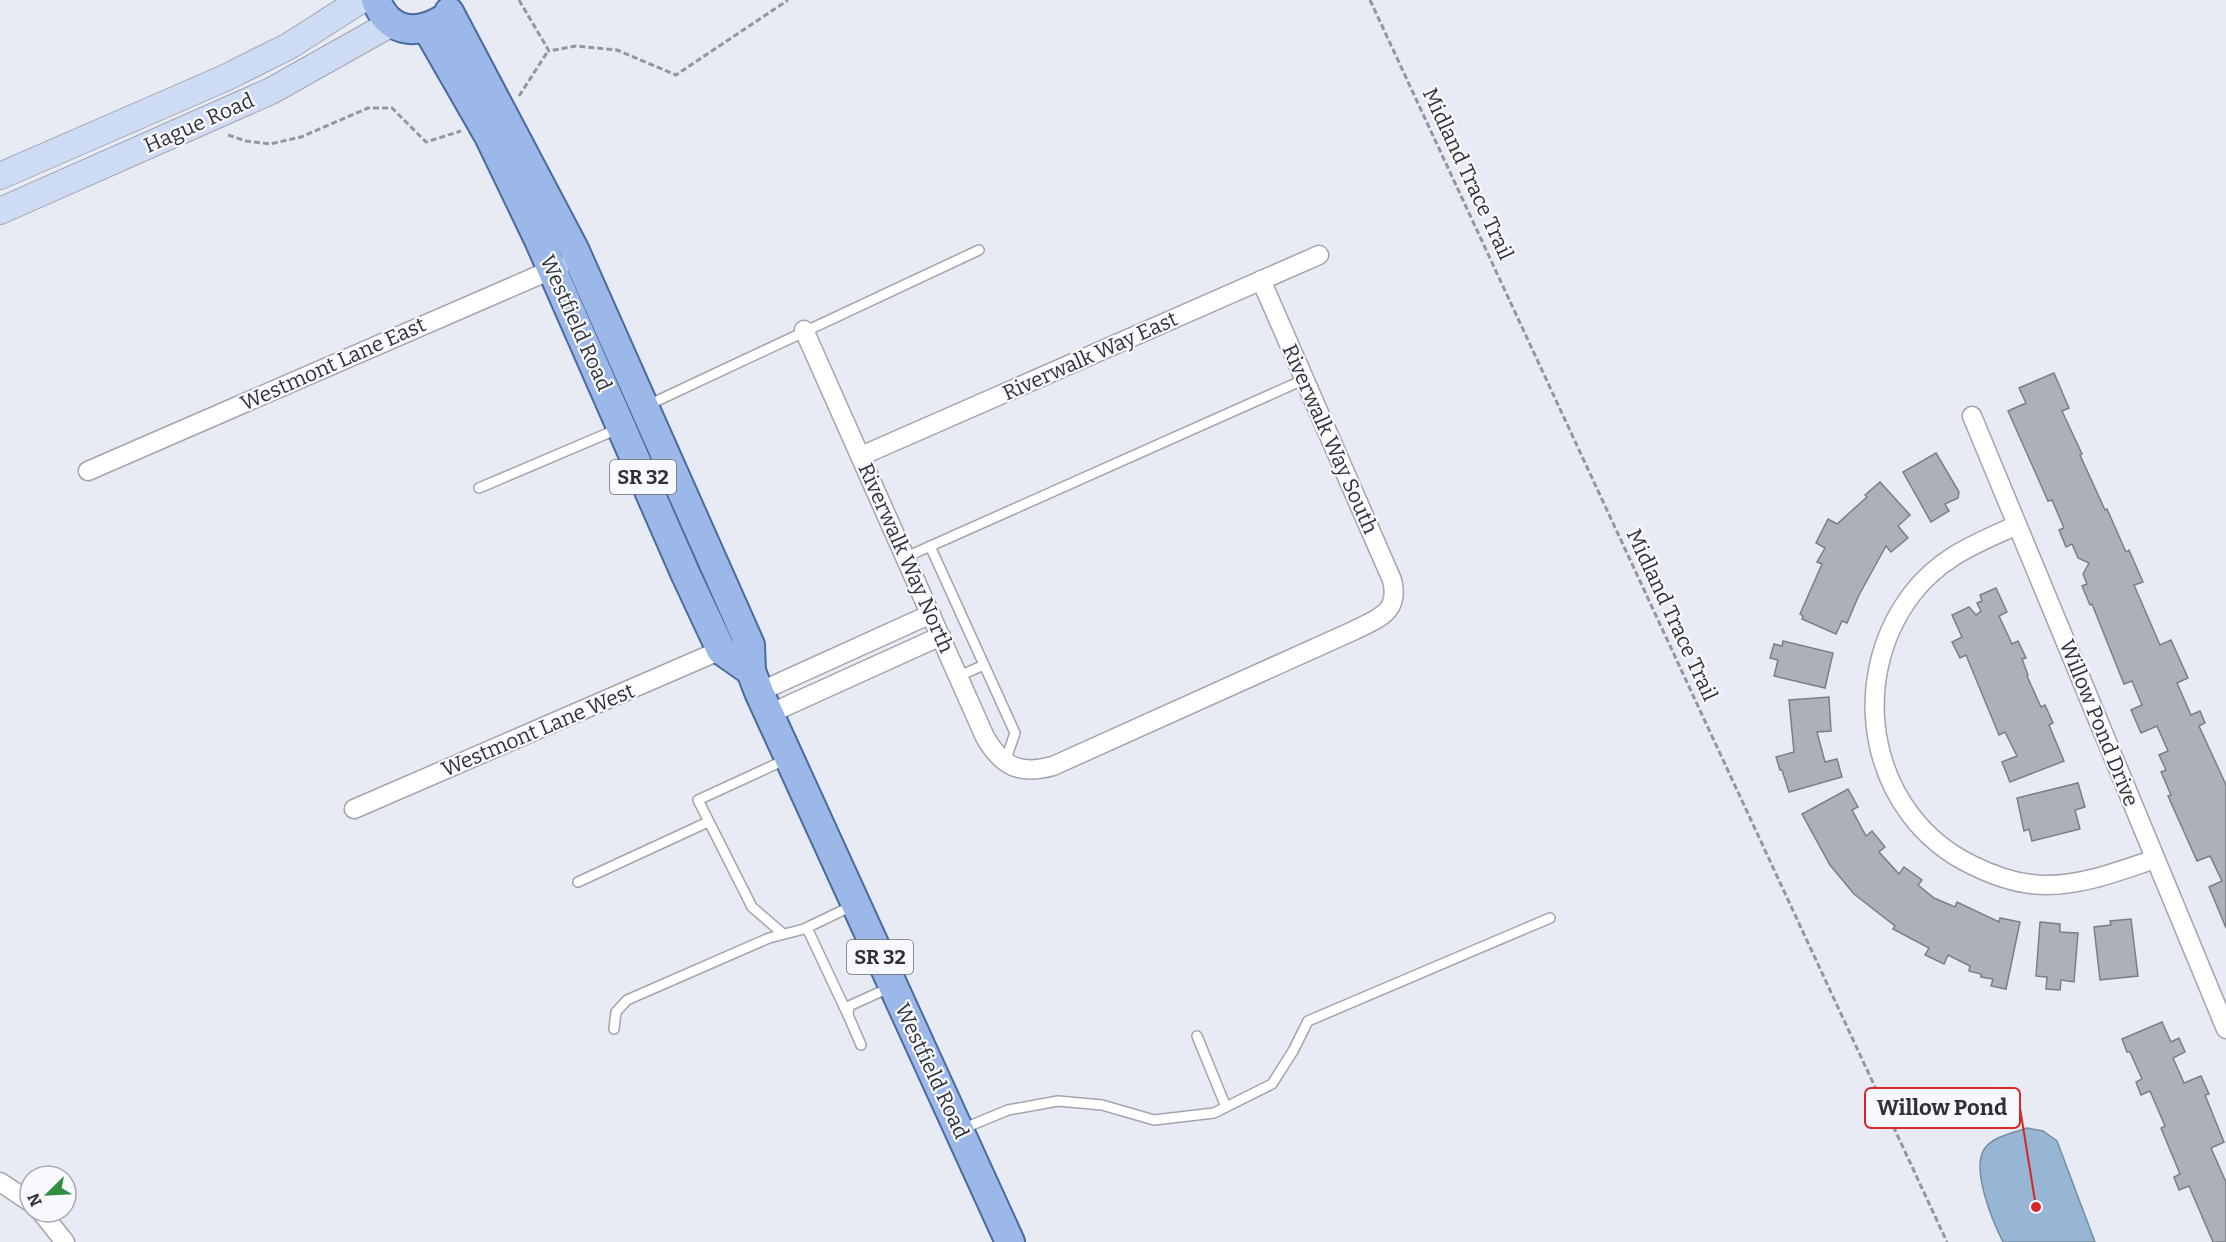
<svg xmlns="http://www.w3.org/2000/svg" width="2226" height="1242" font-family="Bitter,serif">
<rect width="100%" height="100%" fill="#e9ebf4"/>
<!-- water -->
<path fill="#96b6d4" stroke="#778ea4" stroke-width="1.5" d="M2027,1128L2043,1131L2057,1141L2095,1242H2003C1993,1222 1970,1168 1985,1148C1994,1136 2013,1133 2027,1128Z"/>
<!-- building -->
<g fill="#aeb0b8" stroke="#7c7e86" stroke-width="1.5">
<path d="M2054,373L2069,408L2062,411L2082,454L2080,455L2105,510L2107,509L2126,552L2129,550L2143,582L2134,585L2160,645L2171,640L2188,678L2177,683L2191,715L2200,711L2205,723L2199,726L2226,785V928L2209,887L2222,881L2210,856L2197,861L2168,796L2171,795L2161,772L2166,770L2159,755L2168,751L2157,726L2141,733L2131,710L2142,705L2132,681L2124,684L2092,604L2090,605L2082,586L2087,584L2083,574L2089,563L2078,558L2072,544L2066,547L2059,530L2064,528L2052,500L2048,501L2008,411L2026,403L2019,388Z"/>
<path d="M1936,453L1959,492L1958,498L1945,504L1949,511L1931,522L1903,472Z"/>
<path d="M1880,482L1910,515L1898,526L1908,538L1891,552L1886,546L1859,595L1847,623L1842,621L1836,634L1802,619L1803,616L1800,614L1822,564L1817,562L1825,548L1816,543L1828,519L1837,524L1867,497L1865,495Z"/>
<path d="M1996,588L2007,612L1999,616L2012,644L2018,641L2026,658L2022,659L2028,675L2027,676L2041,707L2045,705L2053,723L2049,725L2064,761L2010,782L2002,762L2017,756L2005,732L1999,735L1966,655L1960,658L1952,642L1962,637L1952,615L1969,607L1976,615L1981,611L1977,603L1982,601L1980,595Z"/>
<path d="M1783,641L1833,653L1825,688L1774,676L1778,660L1770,658L1774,644L1782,646Z"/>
<path d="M1829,697L1831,731L1817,732L1825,762L1837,759L1842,777L1789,792L1782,770H1780L1776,757L1794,752L1789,700Z"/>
<path d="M2078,783L2085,807L2075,810L2080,829L2032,841L2029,829L2024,831L2017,798Z"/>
<path d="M1848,789L1858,807L1852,810L1866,836L1872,831L1885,847L1879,852L1899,874L1904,867L1922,880L1918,885L1934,898L1955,907L1957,902L1999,922L2000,918L2020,922L2006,989L1991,986L1993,979L1981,977V974L1969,971L1970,966L1948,955L1944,964L1925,955L1929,948L1893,929L1895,926L1854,894L1830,865L1802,814Z"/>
<path d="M2131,919L2138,976L2100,980L2094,927L2111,925L2110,921Z"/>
<path d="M2040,922L2060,924V932L2078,933L2074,982L2061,980L2060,990L2046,989L2047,977L2036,976Z"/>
<path d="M2162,1022L2171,1042L2179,1038L2185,1052L2173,1058L2184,1083L2201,1076L2209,1094L2205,1095L2224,1142L2211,1148L2226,1182V1242H2213L2189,1186L2179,1190L2174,1177L2180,1174L2161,1128L2165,1126L2150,1091L2141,1095L2136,1082L2142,1079L2130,1052H2127L2122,1039Z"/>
</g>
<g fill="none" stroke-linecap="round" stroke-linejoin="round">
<!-- service casing -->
<g stroke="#a3a4ad" stroke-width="12">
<g id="service">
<path d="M646,406L979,250"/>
<path d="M479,488L620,428"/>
<path d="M930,546L1015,733L1005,762"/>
<path d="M906,557L1303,380"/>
<path d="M959,676L984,665"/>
<path d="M578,882L708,822"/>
<path d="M807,928L848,1015"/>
<path d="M782,933L752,907L698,800L787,759"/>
<path d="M614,1029L616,1012L627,1000L769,938L804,929L854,905"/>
<path d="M1197,1036L1226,1107"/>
<path d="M861,1045L848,1015L849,1006L891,987"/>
<path d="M962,1129L1008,1110L1058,1101L1102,1105L1154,1120L1214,1113L1272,1084L1293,1051L1308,1021L1550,918"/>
</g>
</g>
<!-- minor casing -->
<g stroke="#a3a4ad" stroke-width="21">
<g id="minor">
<path d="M804,330L985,737C1002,767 1020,775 1053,766L1355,630C1379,618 1400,612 1392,580L1261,280"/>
<path d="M1972,416L2226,1029"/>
<path d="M861,456L1319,255"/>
<path d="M88,471L560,266"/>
<path d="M2017,525C1977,543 1940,557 1912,594C1845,682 1870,816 1972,865C1994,876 2020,885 2046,885C2084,885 2119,871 2155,859"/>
<path d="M759,692L931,614"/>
<path d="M769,714L941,636"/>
<path d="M354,809L721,650"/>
<path d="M0,1182L30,1202"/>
<path d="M41,1212L65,1242"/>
</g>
</g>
<!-- secondary casing -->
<g stroke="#a3a4ad" stroke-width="28">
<g id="secondary">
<path d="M0,176L225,78L289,46L361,0"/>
<path d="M0,211L271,91L392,23"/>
</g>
</g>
<!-- primary casing -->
<g stroke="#4b6aa0" stroke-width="32">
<g id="primary">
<path d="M376,0C388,32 415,36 442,20"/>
<path d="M449,12L574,249L750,645L751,671L759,692L1010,1242"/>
<path d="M427,28L489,136L539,240L686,575L721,650L751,671"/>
</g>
</g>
<!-- path -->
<g stroke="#95969d" stroke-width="3" stroke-dasharray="6 3" stroke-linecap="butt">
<path d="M519,0L549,51L576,46L617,50L676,75L788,0"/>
<path d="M1370,0L1947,1242"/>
<path d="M519,96L548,51"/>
<path d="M228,135L246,141L270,144L301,137L368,108H392L426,142L461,131"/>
</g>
<!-- service -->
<use href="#service" stroke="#fff" stroke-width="9"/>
<!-- minor -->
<use href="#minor" stroke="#fff" stroke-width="18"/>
<!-- secondary -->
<use href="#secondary" stroke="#cddcf4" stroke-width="26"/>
<!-- primary -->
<use href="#primary" stroke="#9bb8e9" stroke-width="28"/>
</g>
<g text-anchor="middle" stroke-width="4.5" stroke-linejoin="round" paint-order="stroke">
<!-- shield labels -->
<g fill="#f7f9fe" stroke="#6c6d71" stroke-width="1.5">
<rect x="610" y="460" width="66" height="34" rx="4.5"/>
<rect x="847" y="940" width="66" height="34" rx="4.5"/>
</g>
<g font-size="20" font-weight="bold" fill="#303134">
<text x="643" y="484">SR 32</text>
<text x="880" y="964">SR 32</text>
</g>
<!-- street labels -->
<g font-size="21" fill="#303134" stroke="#f7f9fe">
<text transform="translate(199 123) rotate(-24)" y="7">Hague Road</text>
<text transform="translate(1468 174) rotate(65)" y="7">Midland Trace Trail</text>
<text transform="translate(576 323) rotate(66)" y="7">Westfield Road</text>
<text transform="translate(1090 356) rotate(-24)" y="7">Riverwalk Way East</text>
<text transform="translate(333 364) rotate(-24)" y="7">Westmont Lane East</text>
<text transform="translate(1330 439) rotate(66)" y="7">Riverwalk Way South</text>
<text transform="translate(906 558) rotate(66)" y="7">Riverwalk Way North</text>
<text transform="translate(1672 615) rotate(65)" y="7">Midland Trace Trail</text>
<text transform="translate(2099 723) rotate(68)" y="7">Willow Pond Drive</text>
<text transform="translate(538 730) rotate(-23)" y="7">Westmont Lane West</text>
<text transform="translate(932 1071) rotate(65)" y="7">Westfield Road</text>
</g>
</g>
<!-- callouts -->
<path fill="none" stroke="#d62828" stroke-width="2" d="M2036 1207L2020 1108"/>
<circle fill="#d62828" stroke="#f7f9fe" stroke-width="2" cx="2036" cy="1207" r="6"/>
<rect fill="#f7f9fe" stroke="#d62828" stroke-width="2" x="1865" y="1088" width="155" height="40" rx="6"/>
<g font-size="22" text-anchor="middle" font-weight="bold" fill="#303134">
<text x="1942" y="1115">Willow Pond</text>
</g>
<!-- north arrow -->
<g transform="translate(48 1194) rotate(246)"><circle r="28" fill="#f7f9fe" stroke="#a7a9ad" stroke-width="1.5"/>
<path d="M0-4.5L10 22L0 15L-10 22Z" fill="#2f8e42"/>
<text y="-9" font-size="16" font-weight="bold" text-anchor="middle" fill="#303134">N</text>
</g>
</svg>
